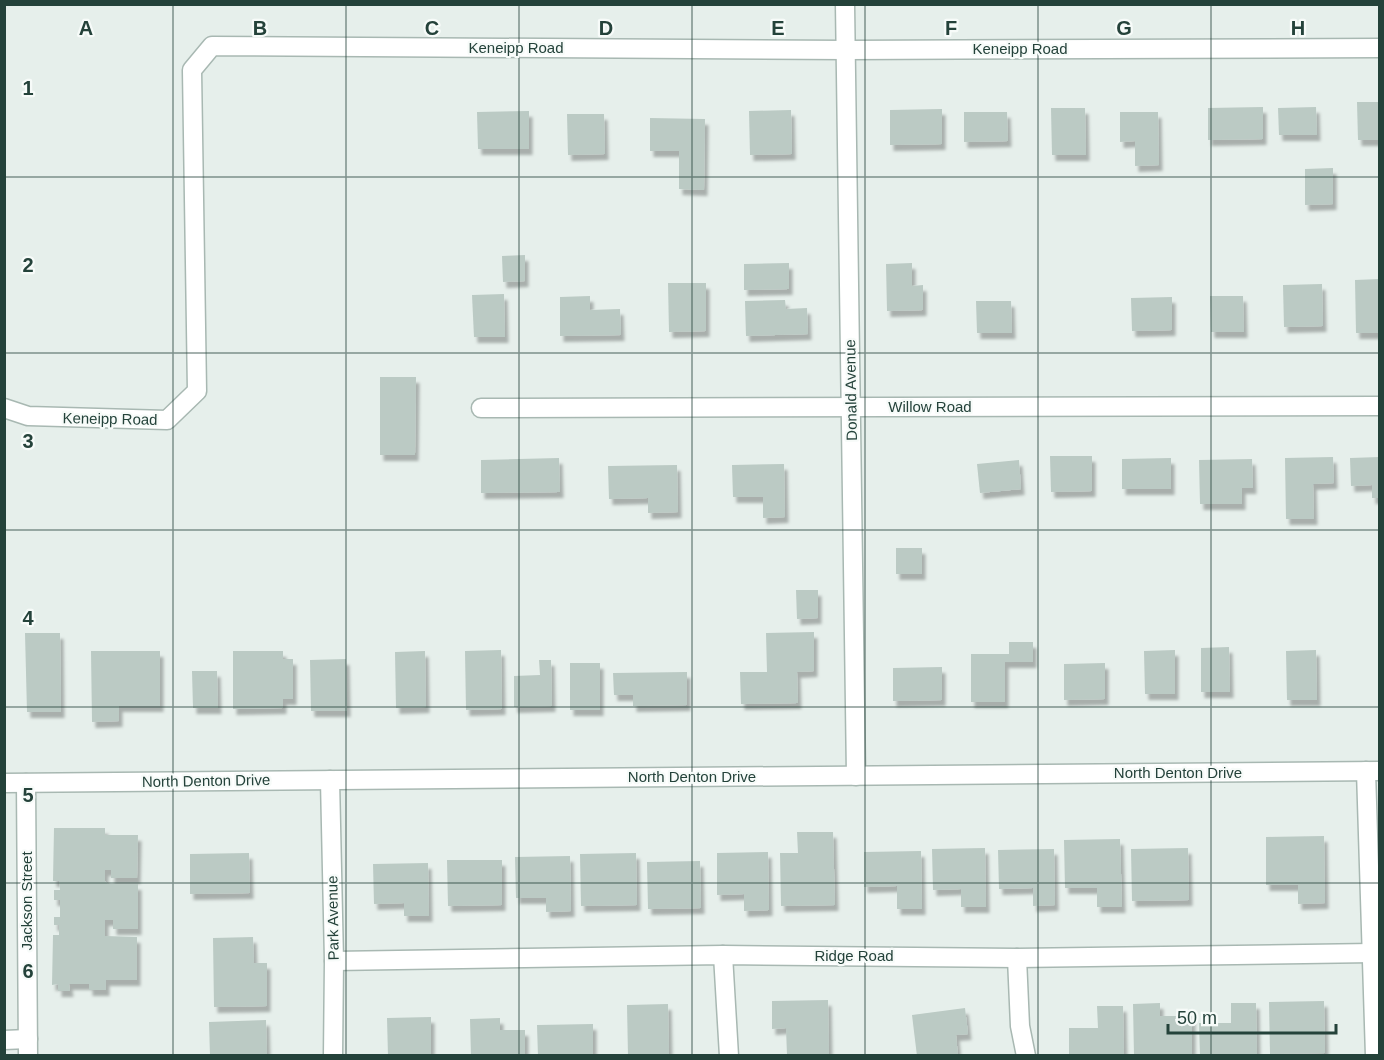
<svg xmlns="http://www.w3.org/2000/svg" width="1384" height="1060" font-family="Helvetica,sans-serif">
<defs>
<filter id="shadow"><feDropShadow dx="3.5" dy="6" stdDeviation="1.5" flood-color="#0004"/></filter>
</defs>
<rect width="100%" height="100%" fill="#e6efeb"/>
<!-- building -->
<g fill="#bbcac4" filter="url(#shadow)">
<path d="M1357,102H1380V140H1358Z"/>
<path d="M1263,107V139L1208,140V108Z"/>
<path d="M1316,107L1317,135H1279L1278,108Z"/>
<path d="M1051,108H1085L1086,155H1052Z"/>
<path d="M942,109V144L890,145V110Z"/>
<path d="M791,110L792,154L750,155L749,111Z"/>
<path d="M529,111V149H478L477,112Z"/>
<path d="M964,112H1007L1008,141L964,142Z"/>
<path d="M1120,112H1158L1159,165L1135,166V141L1120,142Z"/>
<path d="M567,114H604L605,154L568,155Z"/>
<path d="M650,118L705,119L704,190L679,189V151H650Z"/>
<path d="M1333,168V204L1305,205V169Z"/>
<path d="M525,255V281L503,282L502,256Z"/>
<path d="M789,263V289L744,290V264Z"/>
<path d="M912,263V286L923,285V310L887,311L886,264Z"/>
<path d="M1380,279V333H1356L1355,280Z"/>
<path d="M668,283H706V331L669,332Z"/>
<path d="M1322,284L1323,326L1284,327L1283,285Z"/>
<path d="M504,294L505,337H474L472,295Z"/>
<path d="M590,296V310L620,309L621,335L560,336V297Z"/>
<path d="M1210,296H1243L1244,332H1211Z"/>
<path d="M1172,297V330L1132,331L1131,298Z"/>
<path d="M785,300L786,309L807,308L808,334L746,336L745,301Z"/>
<path d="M976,301H1011L1012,333H977Z"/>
<path d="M380,377H416L415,455H380Z"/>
<path d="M1050,456H1092V491L1051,492Z"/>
<path d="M1333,457L1334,483L1313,484L1314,519H1286L1285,458Z"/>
<path d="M1380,457V498H1372V485L1351,486L1350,458Z"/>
<path d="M559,458L560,492L481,493V460Z"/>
<path d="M1171,458V489H1122V459Z"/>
<path d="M1252,459L1253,488H1242V504H1200L1199,460Z"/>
<path d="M1019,460L1021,489L980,493L977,464Z"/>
<path d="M784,464L785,517L763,518V497H733L732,465Z"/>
<path d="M677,465L678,512L648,513V498L609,499L608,466Z"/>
<rect x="896" y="548" width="26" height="26"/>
<path d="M796,590H818V618L797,619Z"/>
<path d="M814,632V671L797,672L798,703L741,704L740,672H767L766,633Z"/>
<path d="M25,633H60L61,712H27Z"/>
<path d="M1009,642H1033V662H1005V702H971V654H1009Z"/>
<path d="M1229,647L1230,692H1201V648Z"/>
<path d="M501,650L502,709L466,710L465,651Z"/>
<path d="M1175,650V694H1145L1144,651Z"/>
<path d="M1316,650L1317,700H1287L1286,651Z"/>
<path d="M91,651H160V706H119V721L92,722Z"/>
<path d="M233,651H283V659H293V699H283V708L233,709Z"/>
<path d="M425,651L426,707L396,708L395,652Z"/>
<path d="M346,659L347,711H311L310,660Z"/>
<path d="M539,660H551L552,706L514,707V676L540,675Z"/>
<rect x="570" y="663" width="30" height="47"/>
<path d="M1105,663V699L1064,700V664Z"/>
<path d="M942,667V700L893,701V668Z"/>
<path d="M192,671H217L218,708H193Z"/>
<path d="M687,672V705L633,706V695H614L613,673Z"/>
<path d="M54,828H105V835H138L137,878H111V870H105V881L108,884H138V929H113V920H105V936L137,937V980H106V990H89V984H69L70,991H58V984L52,985L53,935H59V925H54V917H60V900H54V890H60L59,881H53Z"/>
<path d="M797,832H833L835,905L781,906L780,853H798Z"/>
<path d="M1324,836L1325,903L1298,904V885H1266V837Z"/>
<path d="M1120,839L1122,907H1097V888H1065L1064,840Z"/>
<path d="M985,848L986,907H961V889L933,890L932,849Z"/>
<path d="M1188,848L1189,900L1132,901L1131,849Z"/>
<path d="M1054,849L1055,905L1033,906V888L999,889L998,850Z"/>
<path d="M921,851L922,909H897V886L864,887V852Z"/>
<path d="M768,852L769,910L744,911V894L717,895V853Z"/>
<path d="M249,853L250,893L190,894V854Z"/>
<path d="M636,853L637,905L581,906L580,854Z"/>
<path d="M570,856L571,911L546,912V898H516L515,857Z"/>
<path d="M447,860H502V905L448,906Z"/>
<path d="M700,861L701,908L648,909L647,862Z"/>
<path d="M428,863L429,916H404V903L374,904L373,864Z"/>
<path d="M253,937L254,963H267V1006L214,1007L213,938Z"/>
<path d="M828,1000L829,1054L787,1055L786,1028L772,1029V1001Z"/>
<path d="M1324,1001L1325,1053L1270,1054L1269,1002Z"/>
<path d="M1160,1003V1016H1192V1056H1134L1133,1004Z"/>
<path d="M1231,1003H1256L1257,1056H1200L1199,1023H1231Z"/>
<path d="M668,1004L669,1056H628L627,1005Z"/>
<path d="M1097,1006H1123L1124,1056H1069V1028H1098Z"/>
<path d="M965,1008L968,1034L956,1035L958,1056H917L912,1015Z"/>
<path d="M431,1017V1056H388L387,1018Z"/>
<path d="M500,1018V1030H525V1056H471L470,1019Z"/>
<path d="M266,1020L267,1056H210L209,1022Z"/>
<path d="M593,1024V1056H538L537,1025Z"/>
</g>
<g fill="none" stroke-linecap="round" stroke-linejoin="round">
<!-- minor casing -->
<g stroke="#a8b8b2" stroke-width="21">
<g id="minor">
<path d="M845,4L856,776"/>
<path d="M4,408L28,416L167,420L197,391L192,70L212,46L846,50L1380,48"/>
<path d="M481,408L1380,406"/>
<path d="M1366,771L1375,1056"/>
<path d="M330,780L334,961L333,1056"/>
<path d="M26,783L28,1056"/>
<path d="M723,955L729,1056"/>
<path d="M1017,958L1020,1026L1026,1056"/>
<path d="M334,961L723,955L1017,958L1373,953"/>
<path d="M4,1040L28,1039"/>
</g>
</g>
<!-- tertiary casing -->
<g stroke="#a8b8b2" stroke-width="21">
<path id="tertiary" d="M4,783L1380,771"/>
</g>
<!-- minor -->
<use href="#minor" stroke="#fff" stroke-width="18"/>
<!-- tertiary -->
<use href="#tertiary" stroke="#fff" stroke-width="18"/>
</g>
<!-- grid -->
<path fill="none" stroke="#24423a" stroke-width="1.5" stroke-opacity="0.55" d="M173,4V1056M346,4V1056M519,4V1056M692,4V1056M865,4V1056M1038,4V1056M1211,4V1056M4,177H1380M4,353H1380M4,530H1380M4,707H1380M4,883H1380"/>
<g text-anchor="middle" stroke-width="4.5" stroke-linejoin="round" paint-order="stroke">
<!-- street labels -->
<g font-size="15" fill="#24423a" stroke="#f7fbf9">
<text x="516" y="53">Keneipp Road</text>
<text x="1020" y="54">Keneipp Road</text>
<text transform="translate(851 390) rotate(-91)" y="5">Donald Avenue</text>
<text x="930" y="412">Willow Road</text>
<text transform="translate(110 419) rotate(1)" y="5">Keneipp Road</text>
<text x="1178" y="778">North Denton Drive</text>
<text x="692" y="782">North Denton Drive</text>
<text transform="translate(206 781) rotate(-1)" y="5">North Denton Drive</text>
<text transform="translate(27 901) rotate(-90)" y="5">Jackson Street</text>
<text transform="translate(333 918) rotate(-91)" y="5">Park Avenue</text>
<text x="854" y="961">Ridge Road</text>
</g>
</g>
<g font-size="20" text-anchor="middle" font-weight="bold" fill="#24423a" stroke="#f7fbf9" stroke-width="4.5" stroke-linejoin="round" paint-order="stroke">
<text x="86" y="35">A</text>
<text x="260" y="35">B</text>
<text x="432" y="35">C</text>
<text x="606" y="35">D</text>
<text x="778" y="35">E</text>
<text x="951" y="35">F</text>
<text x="1124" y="35">G</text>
<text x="1298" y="35">H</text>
<text x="28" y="95">1</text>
<text x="28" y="272">2</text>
<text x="28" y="448">3</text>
<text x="28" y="625">4</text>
<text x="28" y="802">5</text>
<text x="28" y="978">6</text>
</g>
<!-- border -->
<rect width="1384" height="1060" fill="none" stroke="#24423a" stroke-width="12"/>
<!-- scale -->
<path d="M1168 1024v9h168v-9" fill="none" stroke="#24423a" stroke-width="3"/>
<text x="1177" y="1024" font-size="18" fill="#24423a" stroke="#f7fbf9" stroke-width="4.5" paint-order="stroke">50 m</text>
</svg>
